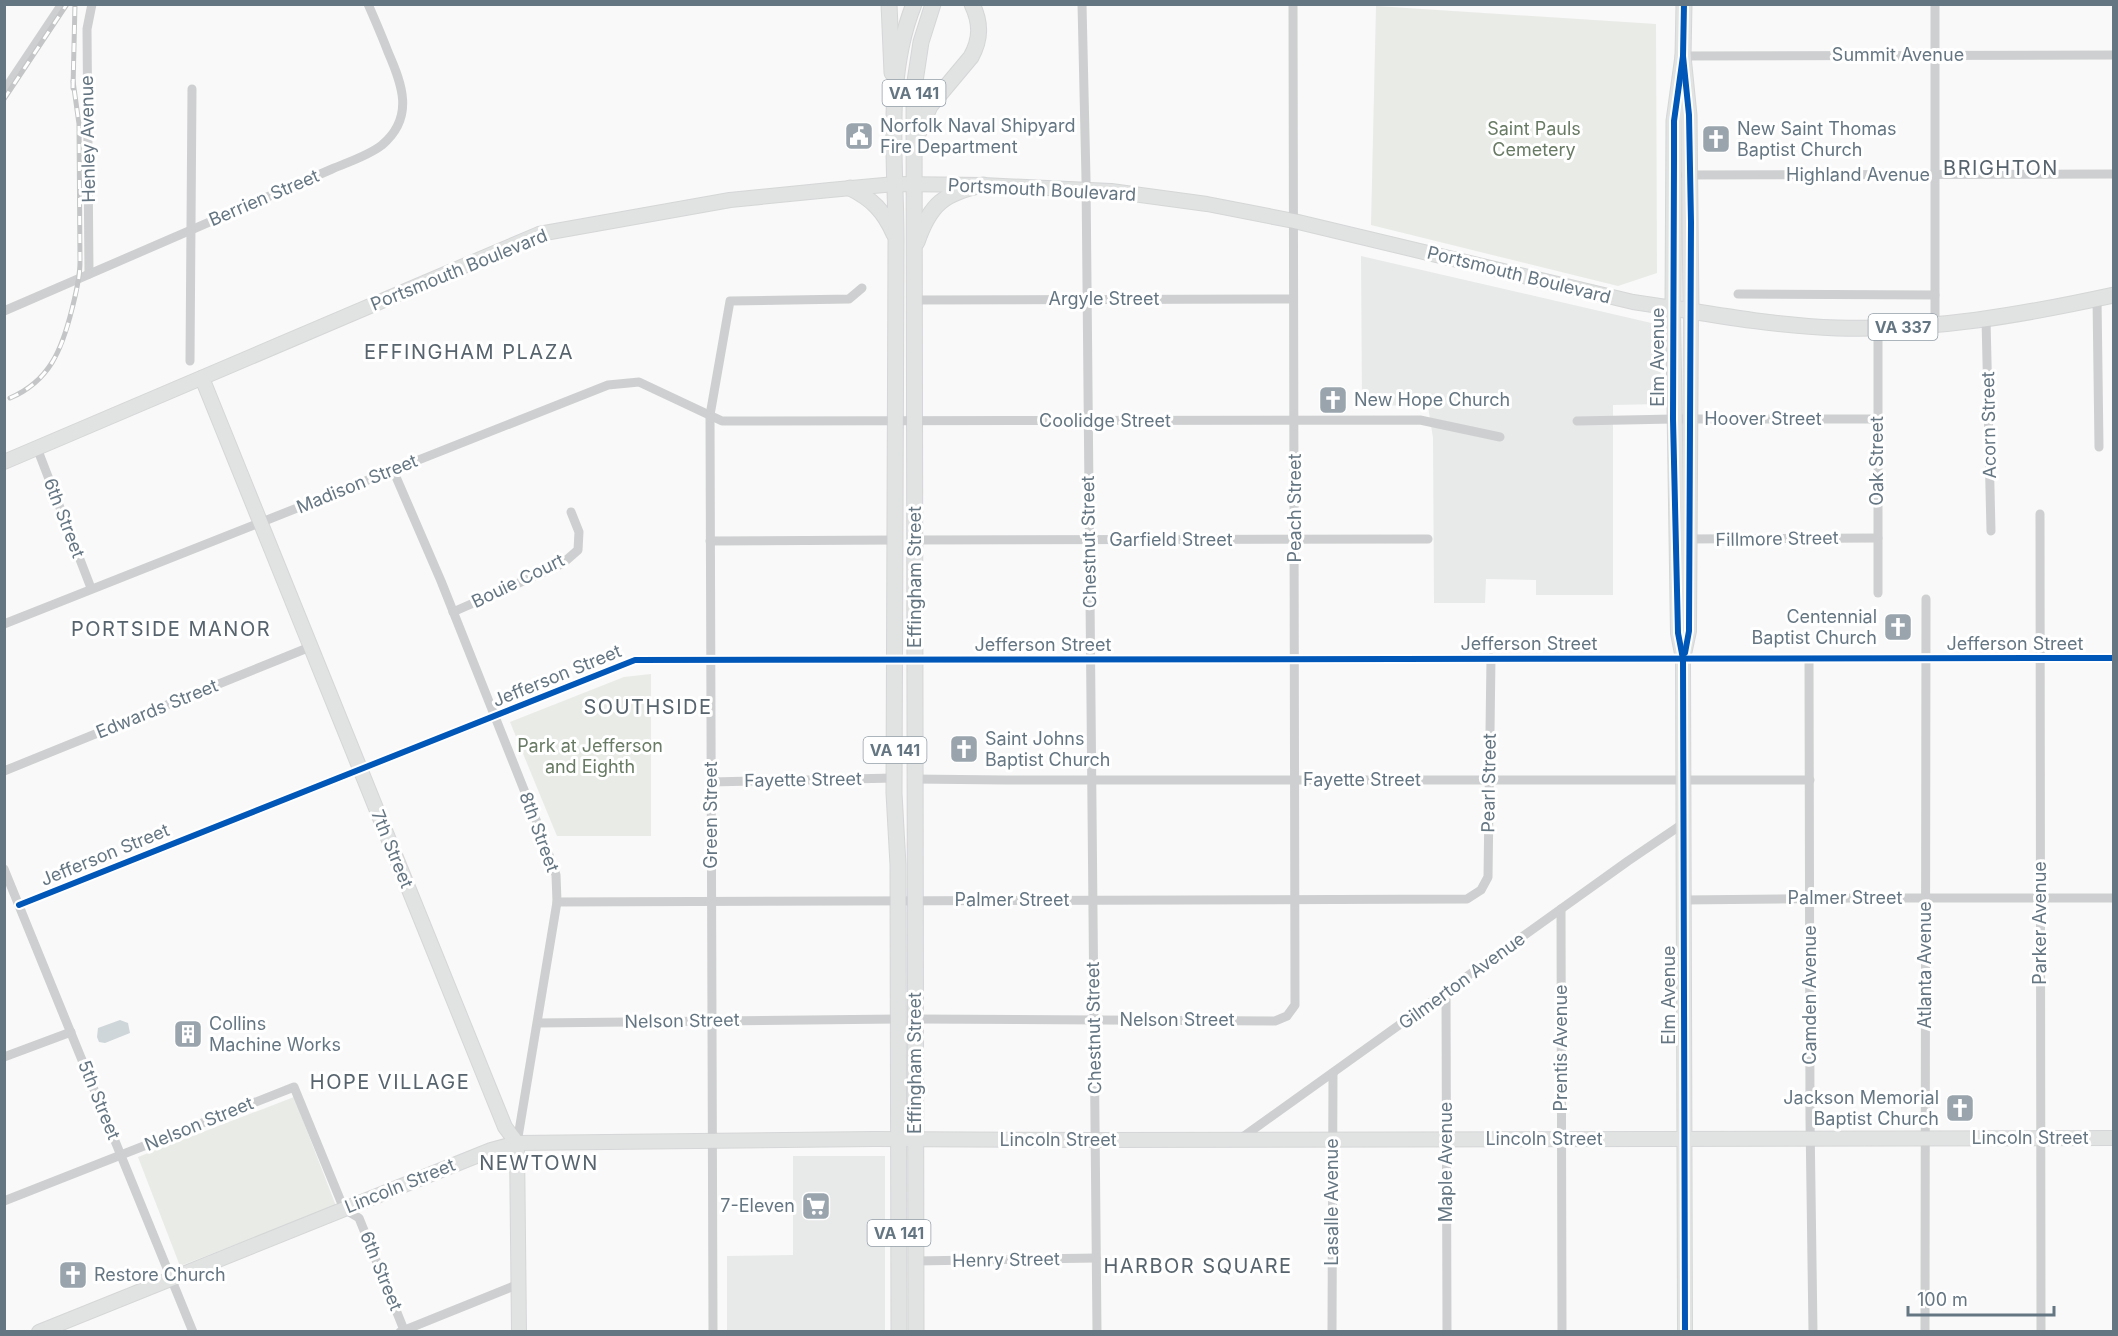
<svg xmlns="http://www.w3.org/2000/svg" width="2118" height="1336" font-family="Inter,sans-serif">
<rect width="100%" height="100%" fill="#f9f9f9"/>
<!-- built -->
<g fill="#e8e9e9">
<path d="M1361,256L1660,325L1661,404L1613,405V595H1536V580L1486,579L1485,603H1434L1433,438L1428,406L1362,405Z"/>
<path d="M793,1156H885V1331H727V1256L793,1255Z"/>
</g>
<!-- green -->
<g fill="#e8ebe6">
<path d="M1376,6L1656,24L1657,273L1618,286L1371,225Z"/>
<path d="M651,674V836H557L510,722L624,677Z"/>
<path d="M294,1097L336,1206L180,1266L138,1157Z"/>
</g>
<!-- water -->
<path fill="#ced6d9" d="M120,1020L128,1023L130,1033L105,1043L99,1042L97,1037L98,1028Z"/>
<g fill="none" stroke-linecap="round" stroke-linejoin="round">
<!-- secondary casing -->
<g stroke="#d5d6d7" stroke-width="16">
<g id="secondary">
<path d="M202,378L505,1127L517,1143L519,1332"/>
<path d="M4,462L539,234L730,200L830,190L895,184L983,185L1111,191L1207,204L1294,221L1633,302L1673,308L1678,633L1683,659L1685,1332"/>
<path d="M1684,654L1689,631L1691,311"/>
<path d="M39,1332L491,1150L517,1143L874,1139L1095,1140L2114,1138"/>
</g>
</g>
<!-- primary casing -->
<g stroke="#d5d6d7" stroke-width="17">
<g id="primary">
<path d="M889,4L892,73"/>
<path d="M1684,4L1683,56L1689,115L1691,311"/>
<path d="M1683,56L1674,121L1673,308C1727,317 1781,326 1837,328C1931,331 2022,315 2114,295"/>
<path d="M918,134L930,106L971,57C981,39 981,23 972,4"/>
<path d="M850,188C872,199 884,211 894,234"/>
<path d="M917,242C930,204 944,193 983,185"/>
<path d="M899,1332L898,865L894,793C896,611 894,429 896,247C897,167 883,81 914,4"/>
<path d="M916,1332L914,88L921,42L933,4"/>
</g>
</g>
<!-- street -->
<g stroke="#cecfd0" stroke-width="9">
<path d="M1082,4L1086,179L1097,1332"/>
<path d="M1935,4V325"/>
<path d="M1683,56L2114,55"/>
<path d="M4,91L62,4"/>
<path d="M1685,175L2114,174"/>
<path d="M89,274L87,29L92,4"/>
<path d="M1738,294L1935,295"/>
<path d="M2097,298L2099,447"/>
<path d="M915,300L1293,299"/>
<path d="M4,311L332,169C348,162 368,156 382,145C415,117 402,84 388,52C382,36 375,20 368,4"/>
<path d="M1986,319L1991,531"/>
<path d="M190,361L192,89"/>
<path d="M1577,421L1673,419H1877"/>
<path d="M37,448L91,588"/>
<path d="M393,470L441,581L542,835L556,875L557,902L517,1143"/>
<path d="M2040,514L2041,1332"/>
<path d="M1685,539L1878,538"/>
<path d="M915,540L1428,539"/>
<path d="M710,541L895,540"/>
<path d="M1878,593V328"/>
<path d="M453,612L562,564L578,550L579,532L571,512"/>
<path d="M4,624L608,385L639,382L722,421L1420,420L1500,437"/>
<path d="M1809,659L1810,1119L1813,1332"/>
<path d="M4,771L310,647"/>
<path d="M914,779L1006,780H1810"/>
<path d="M711,782L894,778"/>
<path d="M4,869L193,1332"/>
<path d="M1684,900L1855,898H2114"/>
<path d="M557,902L1467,899L1481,890L1488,877L1491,658"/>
<path d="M19,905L635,660L2114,658"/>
<path d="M1561,909L1562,1332"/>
<path d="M1446,992L1447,1332"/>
<path d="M915,1019L1275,1021L1287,1016L1295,1005L1293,4"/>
<path d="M538,1023L898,1019"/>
<path d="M4,1057L71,1032"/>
<path d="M1240,1139L1628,861L1684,823"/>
<path d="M4,1201L294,1087L344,1209L359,1218L404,1330"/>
<path d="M916,1261L1096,1258"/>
<path d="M400,1332L519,1284"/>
<path d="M713,1332L710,415L730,301L849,299L862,288"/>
<path d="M1332,1332L1333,1073"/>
<path d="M1925,1332L1926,599"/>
</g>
<!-- secondary -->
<use href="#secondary" stroke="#e1e2e2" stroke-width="14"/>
<!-- primary -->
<use href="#primary" stroke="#e1e2e2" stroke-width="15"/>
<!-- rail casing -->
<g stroke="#c3c5c6" stroke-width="5">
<g id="rail">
<path d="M73,88L75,4"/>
<path d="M4,99L67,4"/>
<path d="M10,398C50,381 62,349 72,309C76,293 80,278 80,262L79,124L73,81"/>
</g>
</g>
<!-- rail -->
<use href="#rail" stroke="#fff" stroke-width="3" stroke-dasharray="9" stroke-linecap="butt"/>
<!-- cycleway casing -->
<g stroke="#fff" stroke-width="10">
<g id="cycleway">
<path d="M1684,4L1683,56L1689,115L1691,222L1689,631L1685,653"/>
<path d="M1683,56L1674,121V161L1673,419L1678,633L1683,659L1685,1332"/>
<path d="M19,905L635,660L2114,658"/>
</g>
</g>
<!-- cycleway -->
<use href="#cycleway" stroke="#0057b8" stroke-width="6"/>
</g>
<!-- icons -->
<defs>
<g id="civic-square" transform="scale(1.5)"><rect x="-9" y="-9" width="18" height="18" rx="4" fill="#99a4ac" stroke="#fff"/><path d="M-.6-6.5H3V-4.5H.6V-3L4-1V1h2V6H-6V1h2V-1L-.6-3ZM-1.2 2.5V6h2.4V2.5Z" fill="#fff"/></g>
<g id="church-square" transform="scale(1.5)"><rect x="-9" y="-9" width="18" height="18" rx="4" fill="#99a4ac" stroke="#fff"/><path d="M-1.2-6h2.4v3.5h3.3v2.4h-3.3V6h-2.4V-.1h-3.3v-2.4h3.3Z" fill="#fff"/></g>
<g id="building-square" transform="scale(1.5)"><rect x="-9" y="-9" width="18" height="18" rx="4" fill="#99a4ac" stroke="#fff"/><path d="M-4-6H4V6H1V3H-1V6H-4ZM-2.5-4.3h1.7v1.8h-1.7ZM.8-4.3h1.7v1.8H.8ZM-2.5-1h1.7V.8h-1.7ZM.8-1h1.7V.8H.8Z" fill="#fff"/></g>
<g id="supermarket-square" transform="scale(1.5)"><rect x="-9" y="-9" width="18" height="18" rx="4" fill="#99a4ac" stroke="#fff"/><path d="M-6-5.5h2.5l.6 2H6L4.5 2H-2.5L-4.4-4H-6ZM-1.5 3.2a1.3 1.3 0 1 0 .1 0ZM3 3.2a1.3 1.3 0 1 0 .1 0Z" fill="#fff"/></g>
</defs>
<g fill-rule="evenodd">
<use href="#civic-square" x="859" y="136"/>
<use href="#church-square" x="1716" y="139"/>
<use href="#church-square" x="1333" y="400"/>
<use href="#church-square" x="1898" y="627"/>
<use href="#church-square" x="964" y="749"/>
<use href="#building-square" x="188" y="1034"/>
<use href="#church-square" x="1960" y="1108"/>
<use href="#supermarket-square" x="816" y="1206"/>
<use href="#church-square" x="73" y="1275"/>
</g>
<g text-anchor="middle" stroke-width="6" stroke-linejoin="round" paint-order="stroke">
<!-- shield labels -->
<g fill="#fff" stroke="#939fa8" stroke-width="1.5">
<rect x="882.5" y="80" width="63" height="26" rx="4.5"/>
<rect x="1868.5" y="314" width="69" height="26" rx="4.5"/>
<rect x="863.5" y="737" width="63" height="26" rx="4.5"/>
<rect x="867.5" y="1220" width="63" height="26" rx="4.5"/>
</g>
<g font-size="16" font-weight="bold" fill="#657683">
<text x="914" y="99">VA 141</text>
<text x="1903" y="333">VA 337</text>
<text x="895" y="756">VA 141</text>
<text x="899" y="1239">VA 141</text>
</g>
<!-- street labels -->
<g font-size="18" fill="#657683" stroke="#fff">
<text x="1898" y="61">Summit Avenue</text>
<text transform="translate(88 139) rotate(-91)" y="6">Henley Avenue</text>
<text x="1858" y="181">Highland Avenue</text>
<text transform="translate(1042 190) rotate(3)" y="6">Portsmouth Boulevard</text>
<text transform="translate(264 198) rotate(-23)" y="6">Berrien Street</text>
<text transform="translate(459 270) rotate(-22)" y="6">Portsmouth Boulevard</text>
<text transform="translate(1519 275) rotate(14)" y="6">Portsmouth Boulevard</text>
<text x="1104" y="305">Argyle Street</text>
<text transform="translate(1658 357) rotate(-90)" y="6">Elm Avenue</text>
<text x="1763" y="425">Hoover Street</text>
<text x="1105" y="427">Coolidge Street</text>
<text transform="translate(1989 425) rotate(-91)" y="6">Acorn Street</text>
<text transform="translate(1877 461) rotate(-90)" y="6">Oak Street</text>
<text transform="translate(357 484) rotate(-22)" y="6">Madison Street</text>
<text transform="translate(1295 508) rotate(-90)" y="6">Peach Street</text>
<text transform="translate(64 518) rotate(69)" y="6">6th Street</text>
<text transform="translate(1777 539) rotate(-1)" y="6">Fillmore Street</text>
<text x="1171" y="546">Garfield Street</text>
<text transform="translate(1089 542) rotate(-91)" y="6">Chestnut Street</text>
<text transform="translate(915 577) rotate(-90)" y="6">Effingham Street</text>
<text transform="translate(518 581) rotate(-26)" y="6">Bouie Court</text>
<text x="1529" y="650">Jefferson Street</text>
<text x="2015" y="650">Jefferson Street</text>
<text x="1043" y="651">Jefferson Street</text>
<text transform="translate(557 676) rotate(-22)" y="6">Jefferson Street</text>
<text transform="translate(157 709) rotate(-22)" y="6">Edwards Street</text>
<text transform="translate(803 780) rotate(-1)" y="6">Fayette Street</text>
<text x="1362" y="786">Fayette Street</text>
<text transform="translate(1489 783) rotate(-89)" y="6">Pearl Street</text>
<text transform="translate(711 815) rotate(-90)" y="6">Green Street</text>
<text transform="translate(539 832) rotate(70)" y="6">8th Street</text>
<text transform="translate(392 849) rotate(68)" y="6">7th Street</text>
<text transform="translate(105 855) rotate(-22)" y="6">Jefferson Street</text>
<text x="1845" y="904">Palmer Street</text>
<text x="1012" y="906">Palmer Street</text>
<text transform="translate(2040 923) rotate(-90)" y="6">Parker Avenue</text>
<text transform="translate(1925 965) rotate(-90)" y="6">Atlanta Avenue</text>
<text transform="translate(1462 981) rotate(-36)" y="6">Gilmerton Avenue</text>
<text transform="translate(1669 995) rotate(-90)" y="6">Elm Avenue</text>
<text transform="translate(1810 995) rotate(-90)" y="6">Camden Avenue</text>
<text x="1177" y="1026">Nelson Street</text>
<text transform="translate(682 1021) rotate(-1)" y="6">Nelson Street</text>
<text transform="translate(1094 1028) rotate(-91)" y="6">Chestnut Street</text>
<text transform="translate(1561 1048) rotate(-90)" y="6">Prentis Avenue</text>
<text transform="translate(915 1063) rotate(-90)" y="6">Effingham Street</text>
<text transform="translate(99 1100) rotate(68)" y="6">5th Street</text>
<text transform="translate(199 1124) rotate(-22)" y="6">Nelson Street</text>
<text x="2030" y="1144">Lincoln Street</text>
<text x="1544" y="1145">Lincoln Street</text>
<text x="1058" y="1146">Lincoln Street</text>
<text transform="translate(1446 1162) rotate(-90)" y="6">Maple Avenue</text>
<text transform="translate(400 1186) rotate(-22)" y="6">Lincoln Street</text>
<text transform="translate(1332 1202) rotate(-90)" y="6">Lasalle Avenue</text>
<text transform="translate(1006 1260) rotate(-1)" y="6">Henry Street</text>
<text transform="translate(381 1271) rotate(68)" y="6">6th Street</text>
</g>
<!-- poi labels -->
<g font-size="18" fill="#657683" stroke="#fff" text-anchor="start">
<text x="880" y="132">Norfolk Naval Shipyard<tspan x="880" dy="21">Fire Department</tspan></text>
<text x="1737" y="135">New Saint Thomas<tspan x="1737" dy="21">Baptist Church</tspan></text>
<text x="1354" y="406">New Hope Church</text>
<text x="1877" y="623" text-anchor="end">Centennial<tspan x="1877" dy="21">Baptist Church</tspan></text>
<text x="985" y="745">Saint Johns<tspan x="985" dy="21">Baptist Church</tspan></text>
<text x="209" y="1030">Collins<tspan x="209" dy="21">Machine Works</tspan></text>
<text x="1939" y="1104" text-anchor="end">Jackson Memorial<tspan x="1939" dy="21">Baptist Church</tspan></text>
<text x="795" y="1212" text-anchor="end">7-Eleven</text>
<text x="94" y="1281">Restore Church</text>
</g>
<!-- park labels -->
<g font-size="18" fill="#687a64" stroke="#fff">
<text x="1534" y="135">Saint Pauls<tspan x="1534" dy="21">Cemetery</tspan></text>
<text x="590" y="752">Park at Jefferson<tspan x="590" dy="21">and Eighth</tspan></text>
</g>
<!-- neighbourhood labels -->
<g font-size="20" letter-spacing="1.5" fill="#57646e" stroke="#fff">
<text x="2001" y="175">BRIGHTON</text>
<text x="469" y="359">EFFINGHAM PLAZA</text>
<text x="171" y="636">PORTSIDE MANOR</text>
<text x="648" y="714">SOUTHSIDE</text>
<text x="390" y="1089">HOPE VILLAGE</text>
<text x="539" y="1170">NEWTOWN</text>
<text x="1198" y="1273">HARBOR SQUARE</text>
</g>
</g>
<!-- border -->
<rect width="2118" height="1336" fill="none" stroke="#657683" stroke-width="12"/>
<!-- scale -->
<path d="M1908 1306v9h146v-9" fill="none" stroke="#657683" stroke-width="3"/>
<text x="1917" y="1306" font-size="18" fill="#657683" stroke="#ffffff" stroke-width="4.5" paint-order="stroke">100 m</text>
</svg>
